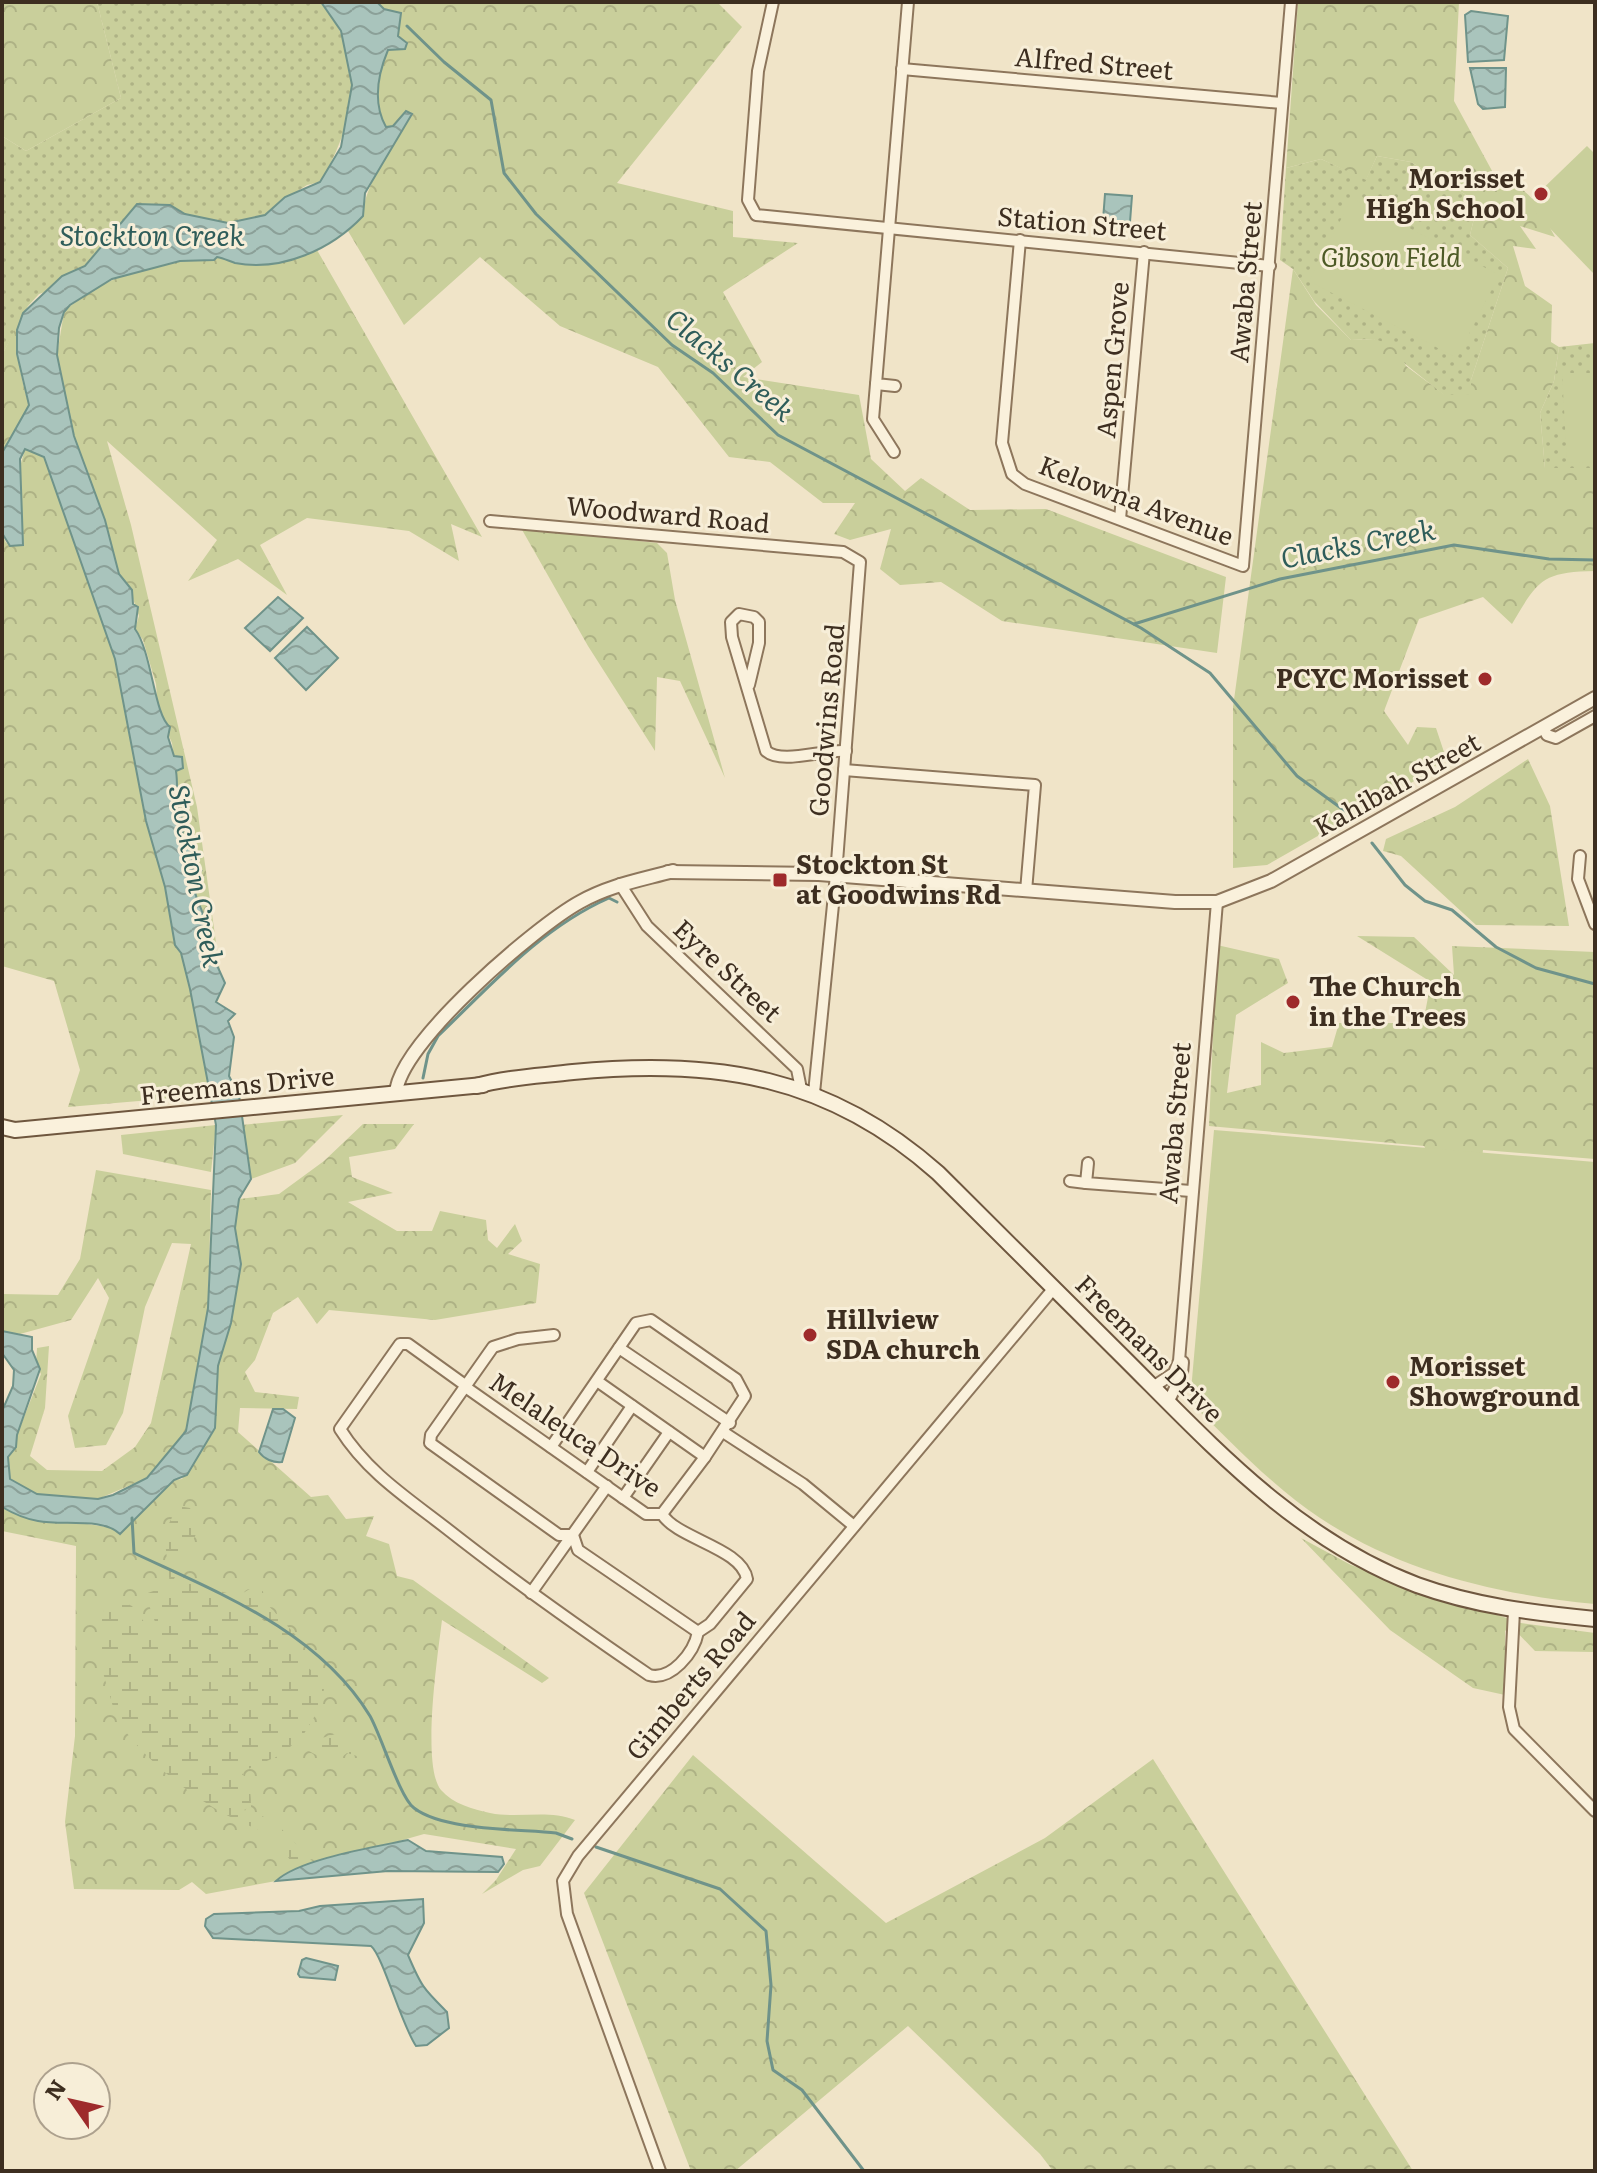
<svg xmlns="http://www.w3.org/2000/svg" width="1597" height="2173" font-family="Literata,serif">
<defs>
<pattern id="green-dots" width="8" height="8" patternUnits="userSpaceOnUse" patternTransform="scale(2)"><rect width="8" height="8" fill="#c9cf9b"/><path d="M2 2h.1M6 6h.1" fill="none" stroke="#aeb285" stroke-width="1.8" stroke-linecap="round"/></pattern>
<pattern id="forest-crowns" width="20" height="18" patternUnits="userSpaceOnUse" patternTransform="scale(2)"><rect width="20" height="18" fill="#c9cf9b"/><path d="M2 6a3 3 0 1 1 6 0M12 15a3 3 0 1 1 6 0" fill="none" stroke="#aeb285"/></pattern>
<pattern id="wetland-marsh" width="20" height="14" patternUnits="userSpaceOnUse" patternTransform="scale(2)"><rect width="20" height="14" fill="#c9cf9b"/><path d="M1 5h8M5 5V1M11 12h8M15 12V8" fill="none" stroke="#aeb285"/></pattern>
<pattern id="water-waves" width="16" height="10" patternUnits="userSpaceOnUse" patternTransform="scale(2)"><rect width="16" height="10" fill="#a9c4bc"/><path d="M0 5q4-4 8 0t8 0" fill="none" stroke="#8ba098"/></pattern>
</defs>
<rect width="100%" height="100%" fill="#f0e4c8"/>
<!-- green -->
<g fill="url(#green-dots)">
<path d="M97,2H321C368,58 355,125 320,182L307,185L274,206L265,215L228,223L185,214L170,205L137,204L85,266L62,276L51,290L39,294L28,306L2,355V136L26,151L121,98Z"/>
<path d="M1377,156L1411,162L1478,202L1470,235L1508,268L1471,380V395H1444L1374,339L1351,340L1314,301L1293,269L1280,260L1286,168L1321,159L1366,179Z"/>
<path d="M1595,343V468H1545L1540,413L1554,381L1559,347Z"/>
</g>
<!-- forest -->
<g fill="url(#forest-crowns)">
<path d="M2,2H97L121,98L26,151L2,136Z"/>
<path d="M377,2H717L742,27L617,183L733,211V237L798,243L723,292L762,362L743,377L859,395L871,459L905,491L921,478L970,510L1046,509L1226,577L1217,653L1002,621L941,582L900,585L880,569L891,529L850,540L834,534L855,503H823L770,462L729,457L658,367L560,326L480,257L404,325L348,231L363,216C363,186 395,145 406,111L393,126L386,127C372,102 378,75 388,50H399L398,23Z"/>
<path d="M1298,2H1459L1454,101L1497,180C1531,185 1540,209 1555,237L1520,226L1536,249L1513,246L1525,286L1552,305L1551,342L1559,347L1554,381L1540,413L1545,468H1595V571C1542,572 1538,580 1512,624L1483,597L1419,619L1384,711L1408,745L1417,727L1436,728L1445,755L1430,772L1267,865L1233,868V707L1293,269L1316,305L1351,340L1374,339L1396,346L1406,366L1445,395L1471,394V380L1508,268L1470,235L1478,202L1411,162L1377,156L1366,180L1321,159L1286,168Z"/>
<path d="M317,250L482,537L451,524L459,561L409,531L307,518L260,545L287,595L238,559L188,581L217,540L107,441L131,525L197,807L220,971L211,952L206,917L196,899L190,858L178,843L179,805L172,743L158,711L156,684L143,640L135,629L139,616L129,587L119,574L105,520L74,436L57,355L64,312C100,276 163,260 213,257C222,257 229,261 237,263C264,266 293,261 317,250Z"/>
<path d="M23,313C12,343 20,374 29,405L2,453V355Z"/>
<path d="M25,449L44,457L115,659L146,821L165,887L175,944L181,953L190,989L210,1095L68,1107L80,1070L54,981L2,966V533L6,543L21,530L18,474Z"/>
<path d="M521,528L657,543L667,553L675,600L725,778L680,681L657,677L655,751L588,646Z"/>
<path d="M1528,759L1550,806L1569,926L1476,925L1401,856L1383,851L1386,839L1455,807Z"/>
<path d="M1357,936L1414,937L1454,975L1452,946L1595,952V1159L1483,1150L1478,1193L1439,1172L1424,1146L1209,1126L1217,945L1279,959L1288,983L1236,1015L1227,1093L1261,1085V1042L1284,1053L1332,1047L1339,1023H1423L1431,982Z"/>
<path d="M343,1115L295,1163L251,1179L242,1125Z"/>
<path d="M363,1124H414L395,1149L349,1157L352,1177L393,1193L348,1202L397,1231H432L440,1211L486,1220L488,1240L497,1248L515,1224L522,1241L508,1254L540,1264L536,1303L435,1320L329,1310L317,1324L298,1297L273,1313L255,1360L245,1372L255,1392L299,1397L297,1409L240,1408L238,1432L311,1497L328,1495L346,1519L374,1516L366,1536L389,1544L397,1576L413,1580L549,1678L542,1683L442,1620C438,1653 421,1766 441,1790C453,1804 473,1809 490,1813C519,1819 547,1809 575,1820L540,1866L523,1870L482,1894L496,1880L516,1849L424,1834L284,1874L276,1881L206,1894L192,1882L179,1890L74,1889L65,1822L75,1736L76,1546L2,1531V1507L39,1521L60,1520L114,1528L131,1521L174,1480L182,1479L215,1428L218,1366L231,1323L241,1264L235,1228L239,1199L279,1194L324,1161Z"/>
<path d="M216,1125L211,1172L123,1154L121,1135Z"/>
<path d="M96,1170L211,1190L208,1308L186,1431L147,1478L98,1499L37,1494L10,1480L8,1457L16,1447L17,1435L41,1374L36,1365L37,1348L49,1346L45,1408L30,1456L47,1470L102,1471L135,1447L151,1423L191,1244L172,1243L145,1307L123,1413L106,1445L75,1448L68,1416L109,1298L98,1278L71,1320L20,1334L2,1331V1294L58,1295L80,1259Z"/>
<path d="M1301,1538L1351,1565L1521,1623L1595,1633V1652L1535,1651L1511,1626L1505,1631V1695L1473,1688L1390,1630Z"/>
<path d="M693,1755L886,1923L1045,1838L1153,1759L1413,2171H1053L1040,2154L908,2026L735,2171H691L584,1893Z"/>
</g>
<!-- wetland -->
<path fill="url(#wetland-marsh)" d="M178,1506L190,1508L199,1528L174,1579L238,1596L260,1583L267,1604L304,1644L295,1646L252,1611L239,1614L325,1681L322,1704L302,1737L322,1738L339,1733L370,1760L347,1753L333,1764L294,1743L283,1754L241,1772C250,1784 251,1792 251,1807L244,1810L273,1820L315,1864L296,1870L274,1834C222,1822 151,1769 121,1725C115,1717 113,1706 110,1696C99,1661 91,1630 110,1596L132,1606L151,1631L159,1633L145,1594L170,1585L164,1533Z"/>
<!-- pitch -->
<g fill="#c9cf9b">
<path d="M1587,146L1595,154V275L1538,216L1530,201Z"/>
<path d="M1352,198L1499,275L1457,358L1309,281Z"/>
<path d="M1562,373H1595V462L1567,463Z"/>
<path d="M1214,1130L1595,1162V1604C1483,1593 1372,1565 1284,1491C1251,1464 1221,1432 1190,1402Z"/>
</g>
<!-- water -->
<g fill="url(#water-waves)" stroke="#6f938a" stroke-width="2">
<path d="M321,2H377L384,9L401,13L398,36L407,43L405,49L388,50C378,74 372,102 386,127L393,126L406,111L412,114L365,193L363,216C332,249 282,272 235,263C229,261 223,258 217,257L214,260L180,261L112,279L70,305L64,312L59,328L57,355L74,436L105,520L119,574L132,590L133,604L138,607L135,629C152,652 154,715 170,727L168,737L174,756L182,757L183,768L176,771C179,790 173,810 187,824L178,842L190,849L193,869L201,871L193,880C193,900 206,911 207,931L211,934V952L225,983L216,1002L235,1014L228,1021L234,1037L229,1076L239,1095L251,1179L239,1199L235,1228L241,1264L231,1323L218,1366L215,1428L187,1475L174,1480L120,1534C102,1517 62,1526 38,1521C25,1519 14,1514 2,1507V1411L13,1386L14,1370L2,1353V1331L32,1337V1350L40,1369L17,1435L16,1447L8,1457L10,1479L37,1494L98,1499L113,1495L147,1478L186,1431L208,1308L216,1125L190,989L181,953L175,945L165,887L146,821L115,659L44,457L25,449L20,459L23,545L10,546L2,533V453L29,405L17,354V330L23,313L62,276L85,266L137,204L170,205L185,214L228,223L265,215L285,197L320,182L341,147L352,85L341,31Z"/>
<path d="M1471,11L1508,16L1504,60L1468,62L1465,15Z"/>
<path d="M1470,68H1506L1505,107L1483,109L1478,104Z"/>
<path d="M1105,194L1132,196L1130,222L1103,220Z"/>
<path d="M278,597L303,618L270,651L245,628Z"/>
<path d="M307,627L338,658L306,690L275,658Z"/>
<path d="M273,1409H283L295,1418L282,1462C273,1463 264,1459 259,1452Z"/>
<path d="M408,1840L426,1851L502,1857L504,1864L498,1872L388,1871L276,1881C299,1859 375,1847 408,1840Z"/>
<path d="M423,1899L424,1923L408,1955C422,1988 424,1989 447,2012L449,2028L427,2045L416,2046C401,2024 383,1956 371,1946L213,1938L205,1926L206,1919L214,1914L299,1911L320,1906Z"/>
<path d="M306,1958L338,1966L335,1980L300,1977L298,1974L302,1960Z"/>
</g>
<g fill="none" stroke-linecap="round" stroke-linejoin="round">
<!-- stream -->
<g stroke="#6f938a" stroke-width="3">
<path d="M407,26L444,62L491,100L504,173L536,214L672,345L713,373L778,435L1141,628L1210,673L1297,776L1345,811"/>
<path d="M1134,624L1280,579L1454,545L1549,559L1595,560"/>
<path d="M1372,843L1405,885L1425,901L1452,910L1496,947L1536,968L1595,984"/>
<path d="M423,1078L428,1054L438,1036C491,985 541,928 609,898L617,902"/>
<path d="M132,1518L134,1553C219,1593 318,1631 370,1716C381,1735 400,1798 414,1808C444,1831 518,1829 556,1833L572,1839"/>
<path d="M596,1847L720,1889L766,1931L771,1985L767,2041L773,2070L802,2090L864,2171"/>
</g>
<!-- minor casing -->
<g stroke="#8d765c" stroke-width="14">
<g id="minor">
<path d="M773,2L758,71L748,200L756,215L1270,266"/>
<path d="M902,69L1282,103"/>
<path d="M1020,240L1002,443L1012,474L1025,484L1243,566L1291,2"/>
<path d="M876,384L873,419L894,452"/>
<path d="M895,386L876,384L908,2"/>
<path d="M1120,519L1144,252"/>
<path d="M490,521L843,552L860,562L836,875L814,1093"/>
<path d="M749,685L759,643V622L754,617L739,614L731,622L732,637L766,751C782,765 823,749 846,751"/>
<path d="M1543,727L1547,735L1556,738L1595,716"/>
<path d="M844,770L1035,785L1026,891"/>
<path d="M1580,856L1578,879L1595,924"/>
<path d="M620,884L647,926L797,1069L801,1089"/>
<path d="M1088,1163L1086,1183L1191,1191"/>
<path d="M1070,1181L1086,1183"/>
<path d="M554,1335L518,1339L493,1347L431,1435L430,1443L559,1535H573"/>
<path d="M619,1348L730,1423"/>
<path d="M597,1381L705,1457"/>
<path d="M465,1385L408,1344H400L340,1429C367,1472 406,1497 446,1528C512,1580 580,1628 649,1675C671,1681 694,1653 698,1632L710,1624L747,1579C742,1548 677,1539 662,1514"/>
<path d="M464,1386L646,1514H662"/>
<path d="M1153,1387L1174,1373L1179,1361L1217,902"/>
<path d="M1168,1403L1182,1373L1183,1362"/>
<path d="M723,1432L803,1484L854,1526"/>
<path d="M551,1447L636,1323L651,1320L736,1379L745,1396L705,1457L662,1514"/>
<path d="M587,1472L632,1406"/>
<path d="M623,1498L669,1432"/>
<path d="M573,1535L578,1550L698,1632"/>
<path d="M531,1593L607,1486"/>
<path d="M1514,1611L1509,1707L1514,1729L1595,1811"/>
<path d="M660,2171L567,1914L563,1881L578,1856L1054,1288"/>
</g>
</g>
<!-- tertiary casing -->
<g stroke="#8d765c" stroke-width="16">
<g id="tertiary">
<path d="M668,872L819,874L1175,902H1217L1271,881L1595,698"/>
<path d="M396,1094C397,1045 536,926 580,902C610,885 641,880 673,871"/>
</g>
</g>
<!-- secondary casing -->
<g stroke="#6f573f" stroke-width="18">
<g id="secondary">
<path d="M476,1086C508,1077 541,1076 573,1072C715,1058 829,1076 938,1173C1001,1236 1064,1298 1127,1361C1215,1449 1298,1540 1417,1585C1475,1606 1534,1613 1595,1619"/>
<path d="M2,1127L15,1130L483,1085"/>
</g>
</g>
<!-- minor -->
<use href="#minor" stroke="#faf1dc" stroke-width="10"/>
<!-- tertiary -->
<use href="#tertiary" stroke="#faf1dc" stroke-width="12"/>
<!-- secondary -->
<use href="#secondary" stroke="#faf1dc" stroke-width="14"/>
</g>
<!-- markers -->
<g fill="#9e2a2b" stroke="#f7eed8" stroke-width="3">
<circle cx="1541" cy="194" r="8"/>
<circle cx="1485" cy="679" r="8"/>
<rect x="772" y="872" width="16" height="16" rx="4"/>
<circle cx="1293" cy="1002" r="8"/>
<circle cx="810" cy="1335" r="8"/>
<circle cx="1393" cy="1382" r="8"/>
</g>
<g text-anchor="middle" stroke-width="6" stroke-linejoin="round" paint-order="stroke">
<!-- street labels -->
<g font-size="26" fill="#3d2e20" stroke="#f7eed8">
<text transform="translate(1094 64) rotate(5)" y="9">Alfred Street</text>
<text transform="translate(1082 224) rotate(5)" y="9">Station Street</text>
<text transform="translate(1246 282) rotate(-85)" y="9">Awaba Street</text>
<text transform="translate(1113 360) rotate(-85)" y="9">Aspen Grove</text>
<text transform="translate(1136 501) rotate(21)" y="9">Kelowna Avenue</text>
<text transform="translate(668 515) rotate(5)" y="9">Woodward Road</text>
<text transform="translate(827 720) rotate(-85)" y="9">Goodwins Road</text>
<text transform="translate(1397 785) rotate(-29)" y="9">Kahibah Street</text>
<text transform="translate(727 971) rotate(43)" y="9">Eyre Street</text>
<text transform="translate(237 1086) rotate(-6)" y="9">Freemans Drive</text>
<text transform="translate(1175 1123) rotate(-85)" y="9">Awaba Street</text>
<text transform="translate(1149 1349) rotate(45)" y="9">Freemans Drive</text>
<text transform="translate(575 1435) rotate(34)" y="9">Melaleuca Drive</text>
<text transform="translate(691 1686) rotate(-50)" y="9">Gimberts Road</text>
</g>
<!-- poi labels -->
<g font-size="26" font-weight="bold" fill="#3d2e20" stroke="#f7eed8" text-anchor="start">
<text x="1525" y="188" text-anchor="end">Morisset<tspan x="1525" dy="30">High School</tspan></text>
<text x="1469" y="688" text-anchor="end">PCYC Morisset</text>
<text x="796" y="874">Stockton St<tspan x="796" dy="30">at Goodwins Rd</tspan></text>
<text x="1309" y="996">The Church<tspan x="1309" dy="30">in the Trees</tspan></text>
<text x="826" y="1329">Hillview<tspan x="826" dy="30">SDA church</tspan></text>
<text x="1409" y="1376">Morisset<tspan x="1409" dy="30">Showground</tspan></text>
</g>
<!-- park labels -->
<g font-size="26" font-style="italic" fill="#4d5a26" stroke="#f7eed8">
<text x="1391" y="267">Gibson Field</text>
</g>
<!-- water labels -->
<g font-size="28" font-style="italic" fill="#2f5d5a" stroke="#f7eed8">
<text x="152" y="246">Stockton Creek</text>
<text transform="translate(730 365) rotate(40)" y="10">Clacks Creek</text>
<text transform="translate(1358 544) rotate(-11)" y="10">Clacks Creek</text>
<text transform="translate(196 876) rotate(79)" y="10">Stockton Creek</text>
</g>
</g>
<!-- border -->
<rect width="1597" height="2173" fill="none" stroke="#3d2e20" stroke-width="8"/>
<!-- north arrow -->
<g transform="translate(72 2101) rotate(304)"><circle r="38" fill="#f7eed8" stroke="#ada18e" stroke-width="2"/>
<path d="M0-6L14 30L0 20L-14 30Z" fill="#9e2a2b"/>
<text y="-12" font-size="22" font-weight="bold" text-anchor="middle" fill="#3d2e20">N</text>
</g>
</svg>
